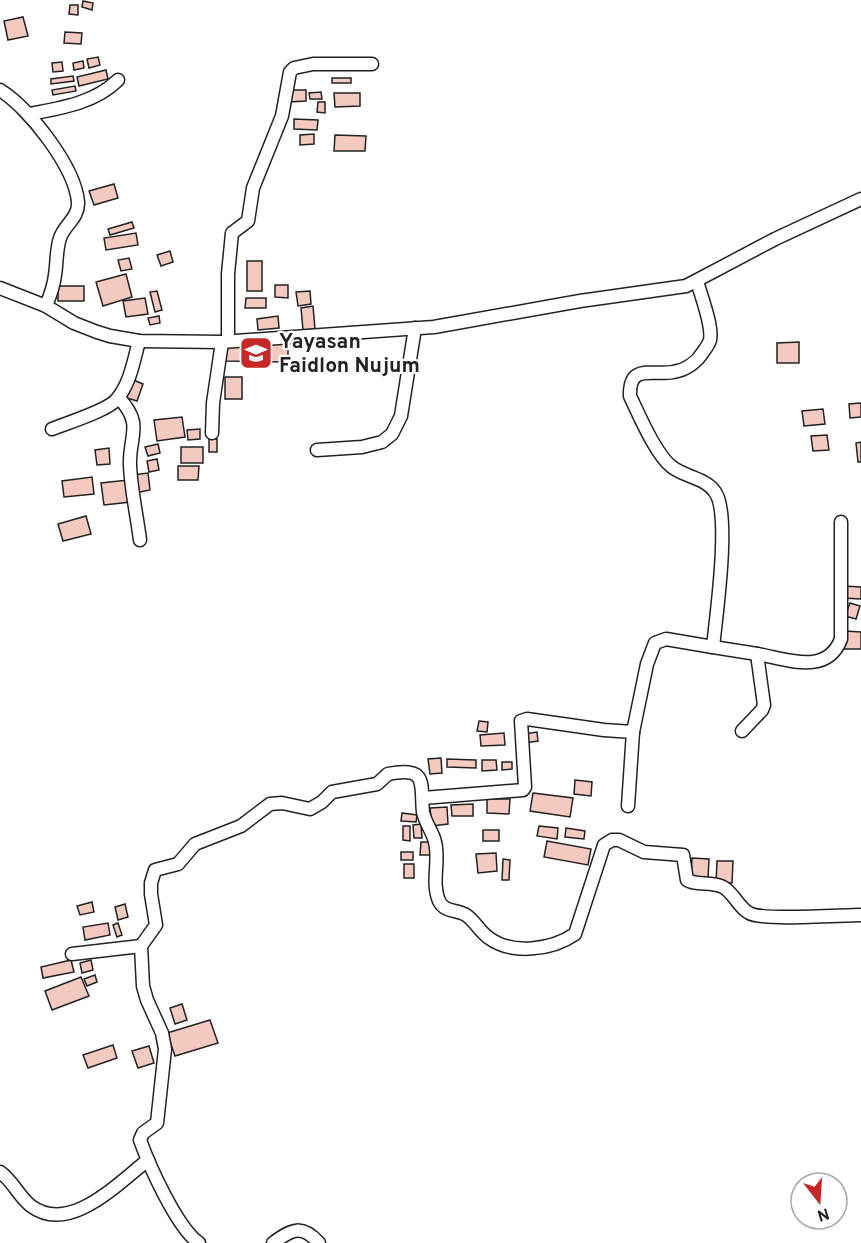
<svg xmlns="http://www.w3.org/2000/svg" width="861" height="1243" font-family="Overpass,sans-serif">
<rect width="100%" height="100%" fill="#fff"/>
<!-- building -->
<g fill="#f3c9c0" stroke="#222" stroke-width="1.5">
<path d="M83,1L93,3L92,10L82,7Z"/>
<path d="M70,5H78V15L69,14Z"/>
<path d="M23,17L28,36L8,40L4,21Z"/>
<path d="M65,32L82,33L81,44L64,43Z"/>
<path d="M98,57L100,65L89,68L87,59Z"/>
<path d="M83,61L84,68L74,70L73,63Z"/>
<path d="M62,62L63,71L53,72L52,63Z"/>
<path d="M106,70L108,79L79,86L77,77Z"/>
<path d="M73,76L74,81L51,84V79Z"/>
<rect x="332" y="78" width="19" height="5"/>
<path d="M75,86L76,91L53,95L52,90Z"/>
<path d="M289,90H306V101L289,102Z"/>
<path d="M321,92L322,99H310L309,93Z"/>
<path d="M334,93H360V106L335,107Z"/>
<path d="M318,102H325V113L317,112Z"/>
<path d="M294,119L318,120L317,130L294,129Z"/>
<path d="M314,134V144L300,145V135Z"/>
<path d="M335,135L366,136L365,151H334Z"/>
<path d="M114,184L118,198L94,205L89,191Z"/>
<path d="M132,222L134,228L110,235L108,229Z"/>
<path d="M136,233L138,245L106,250L104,238Z"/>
<path d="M170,251L173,262L161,266L157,255Z"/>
<path d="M129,258L132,269L121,271L118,260Z"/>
<rect x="247" y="261" width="15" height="30"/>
<path d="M126,274L132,297L103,306L96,282Z"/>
<path d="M275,285H288V298L275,297Z"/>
<rect x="58" y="286" width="26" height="15"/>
<path d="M157,291L162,310L155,312L150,292Z"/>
<path d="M310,291L311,304L298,306L296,292Z"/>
<path d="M145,298L148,314L126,317L123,301Z"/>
<path d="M246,298H266V308H245Z"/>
<path d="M313,306L315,329L303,330L301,308Z"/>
<path d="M159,316L160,323L150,325L148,318Z"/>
<path d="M278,316L279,328L258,330L257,319Z"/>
<path d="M799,342V363H777V343Z"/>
<path d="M224,344H288V362L224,361Z"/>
<rect x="225" y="377" width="17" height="22"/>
<path d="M131,379L143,384L137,401L124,397Z"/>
<path d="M861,403V417L850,418L849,404Z"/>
<path d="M823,409L825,424L804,426L802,411Z"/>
<path d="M182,417L185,437L157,441L154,420Z"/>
<path d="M200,429V439L188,440L187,430Z"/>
<path d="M827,435L829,450L813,451L811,436Z"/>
<rect x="209" y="439" width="8" height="13"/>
<path d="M861,442V462H858L856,443Z"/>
<path d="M158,444L160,453L148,456L145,447Z"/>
<rect x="181" y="447" width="22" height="16"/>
<path d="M109,448L110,464L97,465L95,450Z"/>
<path d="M157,459L159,470L149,472L147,461Z"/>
<path d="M178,466H199L198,480H178Z"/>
<path d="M148,473L150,490L135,493L133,475Z"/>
<path d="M92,477L94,494L64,497L62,481Z"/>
<path d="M128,480L131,502L104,505L101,483Z"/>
<path d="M86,516L91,534L63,541L58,524Z"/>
<path d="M844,586L861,587V599L843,598Z"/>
<path d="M850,603L860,606L856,619L845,616Z"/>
<path d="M845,631L861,632V649H844Z"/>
<path d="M479,721L488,722L487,732L477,731Z"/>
<path d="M537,732L538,741L525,743L524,734Z"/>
<path d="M504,733L505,745L481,746L480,735Z"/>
<path d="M441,758L442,773L430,774L428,759Z"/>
<path d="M447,759L476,760V768L447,767Z"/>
<path d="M482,760H496L497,770L482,771Z"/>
<path d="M502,762H512V769L502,770Z"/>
<path d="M575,780L592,782L591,796L574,794Z"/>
<path d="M533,793L573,798L570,817L530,811Z"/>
<path d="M487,799H510L509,814L487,813Z"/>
<path d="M473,804V816H452L451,805Z"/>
<path d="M447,807L448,824L432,826L430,808Z"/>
<path d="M402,813L417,815L416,822L401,821Z"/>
<path d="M421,824L422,838H414L413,825Z"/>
<path d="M403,826H410V841L403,840Z"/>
<path d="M539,826L558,828L557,839L537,836Z"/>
<path d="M566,828L585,831L584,839L565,837Z"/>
<rect x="483" y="830" width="16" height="11"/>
<path d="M547,841L591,849L588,865L544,857Z"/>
<path d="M421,842H430V855H420Z"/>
<rect x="401" y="852" width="12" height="8"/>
<path d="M496,853L497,871L478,873L476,854Z"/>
<path d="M692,858L709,859L708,879L691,878Z"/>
<path d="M503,859L510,860L509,880H502Z"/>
<path d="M717,861H733L732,883L716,882Z"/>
<rect x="404" y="864" width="10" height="14"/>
<path d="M92,902L94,912L80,915L77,906Z"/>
<path d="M125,904L128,917L118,920L115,907Z"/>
<path d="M108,923L110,935L85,940L83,927Z"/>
<path d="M118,923L122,935L117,937L113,925Z"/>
<path d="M71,960L74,972L43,978L41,967Z"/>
<path d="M91,960L93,970L82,973L80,963Z"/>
<path d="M95,975L97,982L87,986L84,979Z"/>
<path d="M81,977L89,996L52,1010L45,991Z"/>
<path d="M182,1004L187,1020L175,1024L170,1008Z"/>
<path d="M210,1020L218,1043L175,1056L167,1033Z"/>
<path d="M113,1045L117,1058L88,1068L83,1055Z"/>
<path d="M149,1046L154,1063L138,1068L132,1051Z"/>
</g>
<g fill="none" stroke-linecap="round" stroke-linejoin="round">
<!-- minor casing -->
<g stroke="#222" stroke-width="15">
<g id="minor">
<path d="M0,90C29,108 75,167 78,202C79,218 64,225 60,238C56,250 57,263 55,275C54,286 50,296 46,306L74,323L97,332L110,336L139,341L222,342L434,327L580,301L686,286L775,239L861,199"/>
<path d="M30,114C61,108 95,103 118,80"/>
<path d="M0,288L46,306"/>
<path d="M228,341V274L232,233L248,221L253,188L282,116L290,72L294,68L313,64H372"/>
<path d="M119,398C144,425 129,435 130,465C131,490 137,516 140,540"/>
<path d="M52,429C67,423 109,410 117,399C130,384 134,360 139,341"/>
<path d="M212,433L213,403L222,342"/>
<path d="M317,450L362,447L382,442L392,434L401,416L415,328"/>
<path d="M713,647L757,654L764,705L762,710L742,731"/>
<path d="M757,654C787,659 827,676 841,639V522"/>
<path d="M423,798L523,790L525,787L521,721L527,719L604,730L633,732L647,664L655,643L666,639L713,647C716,617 731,513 715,492C706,478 685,477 672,467C656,455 639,415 630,396C629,363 652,376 673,372C686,370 697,362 703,352C706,348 709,344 710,340C713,326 701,296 697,281"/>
<path d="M628,806L633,732"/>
<path d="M72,954L141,946"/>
<path d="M0,1172C13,1181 19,1197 31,1206C70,1235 118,1183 148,1160"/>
<path d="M199,1243C177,1228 149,1165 140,1140L143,1133L157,1123L165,1049L162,1033L147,1000L143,986L141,946L156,925L151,894V883L155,870L178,864L195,844L241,826L270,804L282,803L310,809L322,802L332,792L377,784L388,774C429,766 420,784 423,812C425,823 433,832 435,842C440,861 431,882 439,901C445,913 457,909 466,915C475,921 480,932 489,938C512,955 552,950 575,934L604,845L612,840H619L644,852L683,855L687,880C697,886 711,881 723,887C734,893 738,907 749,913C762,921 841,915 861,915"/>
<path d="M273,1243C292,1229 302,1224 319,1243"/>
</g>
</g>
<!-- minor -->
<use href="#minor" stroke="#fff" stroke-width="12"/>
</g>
<!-- icons -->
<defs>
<g id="school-square" transform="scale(1.725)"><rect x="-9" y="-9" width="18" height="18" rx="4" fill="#c62828" stroke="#fff"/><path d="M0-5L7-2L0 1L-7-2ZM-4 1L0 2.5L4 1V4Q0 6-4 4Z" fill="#fff"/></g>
</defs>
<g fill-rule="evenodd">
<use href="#school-square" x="256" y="353"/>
</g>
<g text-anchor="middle" stroke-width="4.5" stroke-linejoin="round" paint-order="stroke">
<!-- poi labels -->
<g font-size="21" font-weight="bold" fill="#222" stroke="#fff" text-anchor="start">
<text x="279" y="348">Yayasan<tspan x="279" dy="24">Faidlon Nujum</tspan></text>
</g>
</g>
<!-- north arrow -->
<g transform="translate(819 1201) rotate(163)"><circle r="28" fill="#ffffff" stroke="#a7a7a7" stroke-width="1.5"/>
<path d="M0-4.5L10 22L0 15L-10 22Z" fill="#c62828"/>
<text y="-9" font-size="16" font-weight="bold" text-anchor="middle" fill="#222222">N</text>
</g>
</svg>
